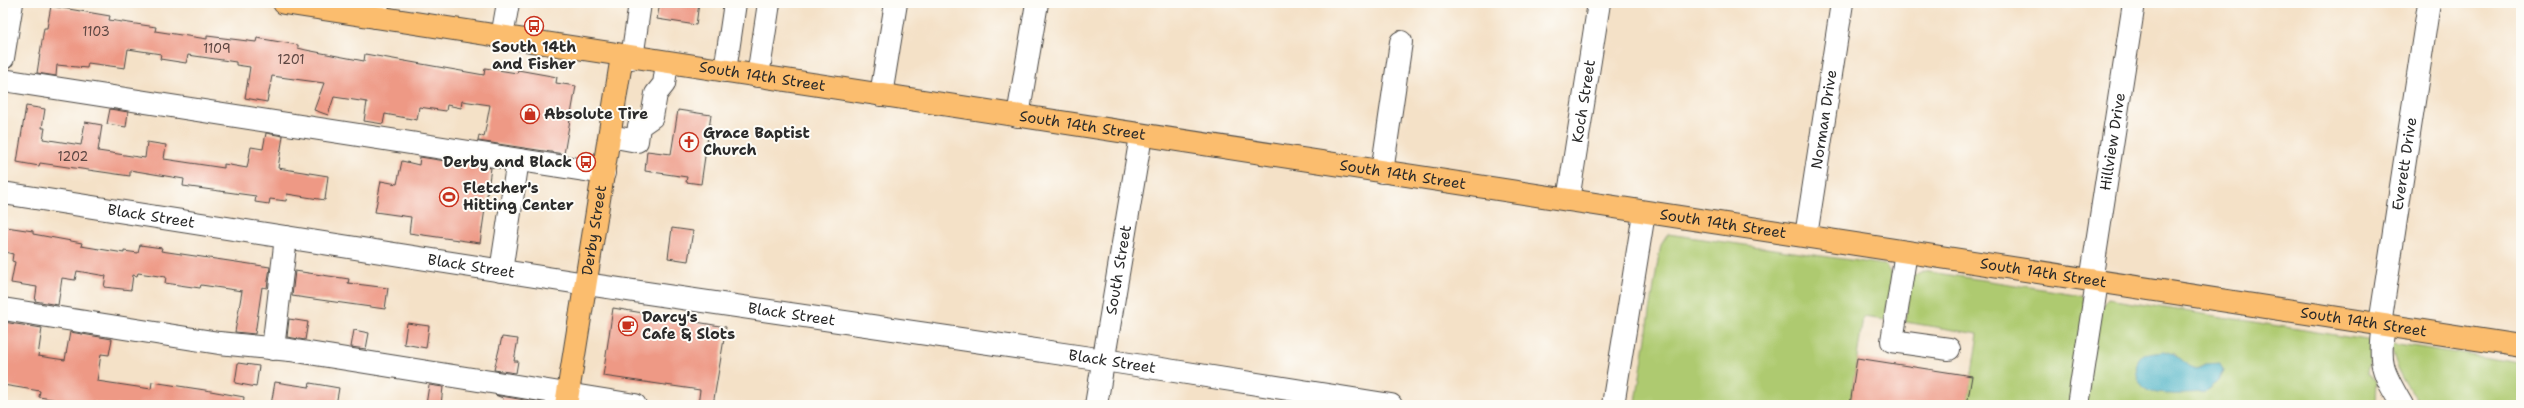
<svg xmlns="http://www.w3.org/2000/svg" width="2524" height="408" font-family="'Shantell Sans',sans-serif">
<rect width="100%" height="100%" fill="#fdfcf7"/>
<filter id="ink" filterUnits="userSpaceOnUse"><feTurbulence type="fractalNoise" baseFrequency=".025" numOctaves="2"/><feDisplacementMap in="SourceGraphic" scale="8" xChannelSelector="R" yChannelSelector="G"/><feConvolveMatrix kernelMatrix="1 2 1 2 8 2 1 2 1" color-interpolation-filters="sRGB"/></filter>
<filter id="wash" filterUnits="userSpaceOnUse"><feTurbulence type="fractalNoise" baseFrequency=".012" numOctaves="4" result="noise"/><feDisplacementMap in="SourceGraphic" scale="16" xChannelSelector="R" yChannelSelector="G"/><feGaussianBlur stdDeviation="0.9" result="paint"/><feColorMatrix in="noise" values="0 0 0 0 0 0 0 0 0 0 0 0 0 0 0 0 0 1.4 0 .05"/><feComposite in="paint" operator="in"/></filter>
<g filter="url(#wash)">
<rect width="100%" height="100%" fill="#f4e1c7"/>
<!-- green -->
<g fill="#aeca70" stroke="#6c7a4e" fill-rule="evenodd">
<path d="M1668,234L1885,265L1892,275L1885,320L1863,317L1850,405H1662L1636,402L1658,260L1661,245Z"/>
<path d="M1923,271L2082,295L2085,309L2071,405H1967L1978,334L1905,322L1911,277Z"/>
<path d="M2108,299L2367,340C2376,347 2368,363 2367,373L2377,382L2376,401L2371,405H2085L2099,311ZM2174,353L2186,367L2197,369L2205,365L2223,371L2218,381L2203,393L2149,391Z"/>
<path d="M2392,343L2521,363V405H2423C2410,394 2391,361 2392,343Z"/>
</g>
<!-- water -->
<path fill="#46b0c4" stroke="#386e78" d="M2164,351C2179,354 2182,365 2197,369L2205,365L2220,364L2223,371L2218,381L2203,393C2191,394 2157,396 2147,390C2137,383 2131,364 2143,355C2148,352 2158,352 2164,351Z"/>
<g id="blocks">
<!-- building -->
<g fill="#ee9985">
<path d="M660,3H699L696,25L657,19Z"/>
<path d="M51,6L110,16L109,20L156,27L155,31L207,39V36L256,42L257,38L298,45V48L306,50L364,61L365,54L484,75L485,68L517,73L518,70L557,77L556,83L576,86L564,154L478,141L479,135L484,137L490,105L462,101L461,108L447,105L446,111L419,107L417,120L385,114L383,124L364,121L367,102L334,97L328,115L314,110L324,83L272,76L267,102L245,98L250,67L236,65V62L188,55L186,63L160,59L161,54L128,49L125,68L88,63L87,68L57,65L56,76L37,73L44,28H47Z"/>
<path d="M26,106L45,109L42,128H45L43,139L81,145L85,122L102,125L98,151L145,158L147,142L166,145L164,159L224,168V164L247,168L251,147L263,149L266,133L283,136L278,168L328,176L325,200L287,194L286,201L270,199L269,204L255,202L256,196L183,186L184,179L130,170V176L40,163L39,166L17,162Z"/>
<path d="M110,109L128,112L126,127L107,124Z"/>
<path d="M678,110L711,115L701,184L686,182L687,177L645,171L647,151L671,154Z"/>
<path d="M420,157L491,168L480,243L409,233L411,217L375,212L381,181L397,184L402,161L419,165Z"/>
<path d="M6,227L33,231V234L82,243L81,246L124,253V251L138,253L140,245L162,248L161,251L270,267L267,288L262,287L255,334L235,332L242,291L201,285L200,288L165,283L166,277L138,273L137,276L133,275L131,290L104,287L106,276L77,271L75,280L62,278L58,305L35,301L37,287L11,283L15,262L12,261L13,254L5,252Z"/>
<path d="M672,228L693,231L688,261L668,258Z"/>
<path d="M295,271L349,279L348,283L388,288L385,309L292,296Z"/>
<path d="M613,308L726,327L713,405H698L700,390L603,376Z"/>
<path d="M289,319L308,322L305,340L287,337Z"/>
<path d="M3,322L42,328L38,356L65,360L70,332L112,339L109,355L101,354L97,381L151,389L152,382L205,390L244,397L243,405H111L93,402V405H88L39,397L40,391L3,385Z"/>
<path d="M407,323L429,326L426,348L404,344Z"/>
<path d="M354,330L369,333L366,349L351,347Z"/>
<path d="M502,337L518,339L514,361H518L516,373L494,370Z"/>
<path d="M1857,358L1972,376L1967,405H1850Z"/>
<path d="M238,363L259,366L256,387L235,383Z"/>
<path d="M275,382L309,387L310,383L339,388L336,405H271Z"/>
<path d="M429,385L443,387L441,405H426Z"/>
<path d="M495,395L548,404V405H502L503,398Z"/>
</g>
</g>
</g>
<g filter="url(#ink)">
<use href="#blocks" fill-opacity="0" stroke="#494642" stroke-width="1"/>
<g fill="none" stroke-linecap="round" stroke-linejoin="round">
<!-- minor casing -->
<g stroke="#494642" stroke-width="24">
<g id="minor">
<path d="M376,17L378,3"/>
<path d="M502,37L508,3"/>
<path d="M3,58L12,3"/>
<path d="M632,58L640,3"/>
<path d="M725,71L735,3"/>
<path d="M758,76L769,3"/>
<path d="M3,80L604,173"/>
<path d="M881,95L896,3"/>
<path d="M1018,116L1037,3"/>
<path d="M610,136L637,141L639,126L652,117L656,94L664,84L667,63"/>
<path d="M1382,172L1401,42"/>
<path id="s1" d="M3,193L586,284L1104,360L1391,405"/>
<path id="s2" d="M1568,200L1599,3"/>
<path id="s3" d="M1806,236L1842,3"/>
<path d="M1906,252L1892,341L1949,349"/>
<path d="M501,271L518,160"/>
<path id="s4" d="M2091,281L2134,3"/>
<path d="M3,309L219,343L290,350L635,405"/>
<path id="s5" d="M2380,324L2429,3"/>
<path d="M2384,325C2378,364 2382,371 2402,405"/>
<path d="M273,349L286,237"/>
<path id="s6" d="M1096,405L1141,136"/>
<path d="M1613,405L1644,213"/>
<path d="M2078,405L2097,282"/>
</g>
</g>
<!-- major casing -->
<g stroke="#494642" stroke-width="24">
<g id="major">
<path id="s7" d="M284,3L2521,346"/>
<path id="s8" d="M566,405L622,56"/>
</g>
</g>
<!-- minor -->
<use href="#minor" stroke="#fff" stroke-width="22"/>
<!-- major -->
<use href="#major" stroke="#fbbd6e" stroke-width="22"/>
</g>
</g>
<!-- icons -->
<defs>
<g id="bus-ring" transform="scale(1)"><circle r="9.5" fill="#fdfcf7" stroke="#c8321e" stroke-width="1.5"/><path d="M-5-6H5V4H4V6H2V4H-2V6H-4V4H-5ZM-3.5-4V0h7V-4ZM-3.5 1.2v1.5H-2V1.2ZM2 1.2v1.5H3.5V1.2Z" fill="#c8321e"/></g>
<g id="shop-ring" transform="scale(1)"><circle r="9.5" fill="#fdfcf7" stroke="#c8321e" stroke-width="1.5"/><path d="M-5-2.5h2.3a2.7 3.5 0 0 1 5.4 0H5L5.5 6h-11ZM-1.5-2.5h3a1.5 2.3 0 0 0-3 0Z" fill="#c8321e"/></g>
<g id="church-ring" transform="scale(1)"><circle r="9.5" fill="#fdfcf7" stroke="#c8321e" stroke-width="1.5"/><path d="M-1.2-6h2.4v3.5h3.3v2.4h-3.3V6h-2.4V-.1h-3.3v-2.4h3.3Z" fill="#c8321e"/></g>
<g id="stadium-ring" transform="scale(1)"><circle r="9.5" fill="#fdfcf7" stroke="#c8321e" stroke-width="1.5"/><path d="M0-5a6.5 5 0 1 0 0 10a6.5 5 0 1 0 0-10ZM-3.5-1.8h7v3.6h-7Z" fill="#c8321e"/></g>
<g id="cafe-ring" transform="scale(1)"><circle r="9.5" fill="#fdfcf7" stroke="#c8321e" stroke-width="1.5"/><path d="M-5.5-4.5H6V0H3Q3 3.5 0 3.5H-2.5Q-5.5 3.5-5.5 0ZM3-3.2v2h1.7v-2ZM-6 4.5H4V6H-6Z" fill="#c8321e"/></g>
</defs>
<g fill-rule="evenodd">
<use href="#bus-ring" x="534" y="26"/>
<use href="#shop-ring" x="530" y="114"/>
<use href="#church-ring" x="689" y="142"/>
<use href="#bus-ring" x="586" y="162"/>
<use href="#stadium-ring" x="449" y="197"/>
<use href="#cafe-ring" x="628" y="326"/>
</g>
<g text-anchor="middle" stroke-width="4" stroke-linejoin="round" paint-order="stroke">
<!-- number labels -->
<g font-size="13" fill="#5c4642">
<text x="96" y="36">1103</text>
<text x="217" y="53">1109</text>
<text x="291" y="64">1201</text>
<text x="73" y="161">1202</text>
</g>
<!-- poi labels -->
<g font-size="15" font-weight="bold" fill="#2b2b2b" stroke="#fdfcf7" text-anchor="start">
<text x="534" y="52" text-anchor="middle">South 14th<tspan x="534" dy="17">and Fisher</tspan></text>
<text x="544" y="119">Absolute Tire</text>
<text x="703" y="138">Grace Baptist<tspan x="703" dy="17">Church</tspan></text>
<text x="572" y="167" text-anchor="end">Derby and Black</text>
<text x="463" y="193">Fletcher's<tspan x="463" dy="17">Hitting Center</tspan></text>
<text x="642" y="322">Darcy's<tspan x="642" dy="17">Cafe &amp; Slots</tspan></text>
</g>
<!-- street labels -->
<g font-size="15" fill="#2b2b2b" stroke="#fdfcf7">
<text dy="5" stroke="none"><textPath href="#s7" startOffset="484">South 14th Street</textPath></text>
<text dy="5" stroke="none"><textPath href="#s2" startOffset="100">Koch Street</textPath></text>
<text dy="5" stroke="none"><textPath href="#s3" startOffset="118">Norman Drive</textPath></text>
<text dy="5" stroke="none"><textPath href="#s7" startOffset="808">South 14th Street</textPath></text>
<text dy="5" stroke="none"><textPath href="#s4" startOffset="141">Hillview Drive</textPath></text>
<text dy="5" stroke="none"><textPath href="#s5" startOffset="162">Everett Drive</textPath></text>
<text dy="5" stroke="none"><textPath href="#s7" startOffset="1132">South 14th Street</textPath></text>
<text dy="5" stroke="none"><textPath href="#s1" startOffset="150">Black Street</textPath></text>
<text dy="5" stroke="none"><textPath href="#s7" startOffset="1456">South 14th Street</textPath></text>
<text dy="5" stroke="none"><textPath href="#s8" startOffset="177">Derby Street</textPath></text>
<text dy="5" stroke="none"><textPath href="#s1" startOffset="474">Black Street</textPath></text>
<text dy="5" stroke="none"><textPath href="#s6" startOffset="137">South Street</textPath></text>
<text dy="5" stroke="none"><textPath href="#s7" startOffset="1780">South 14th Street</textPath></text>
<text dy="5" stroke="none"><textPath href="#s1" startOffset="798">Black Street</textPath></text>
<text dy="5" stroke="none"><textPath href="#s7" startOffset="2104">South 14th Street</textPath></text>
<text dy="5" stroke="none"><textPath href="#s1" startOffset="1122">Black Street</textPath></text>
</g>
</g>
<!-- margin -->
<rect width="2524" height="408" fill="none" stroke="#fdfcf7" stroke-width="16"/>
</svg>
